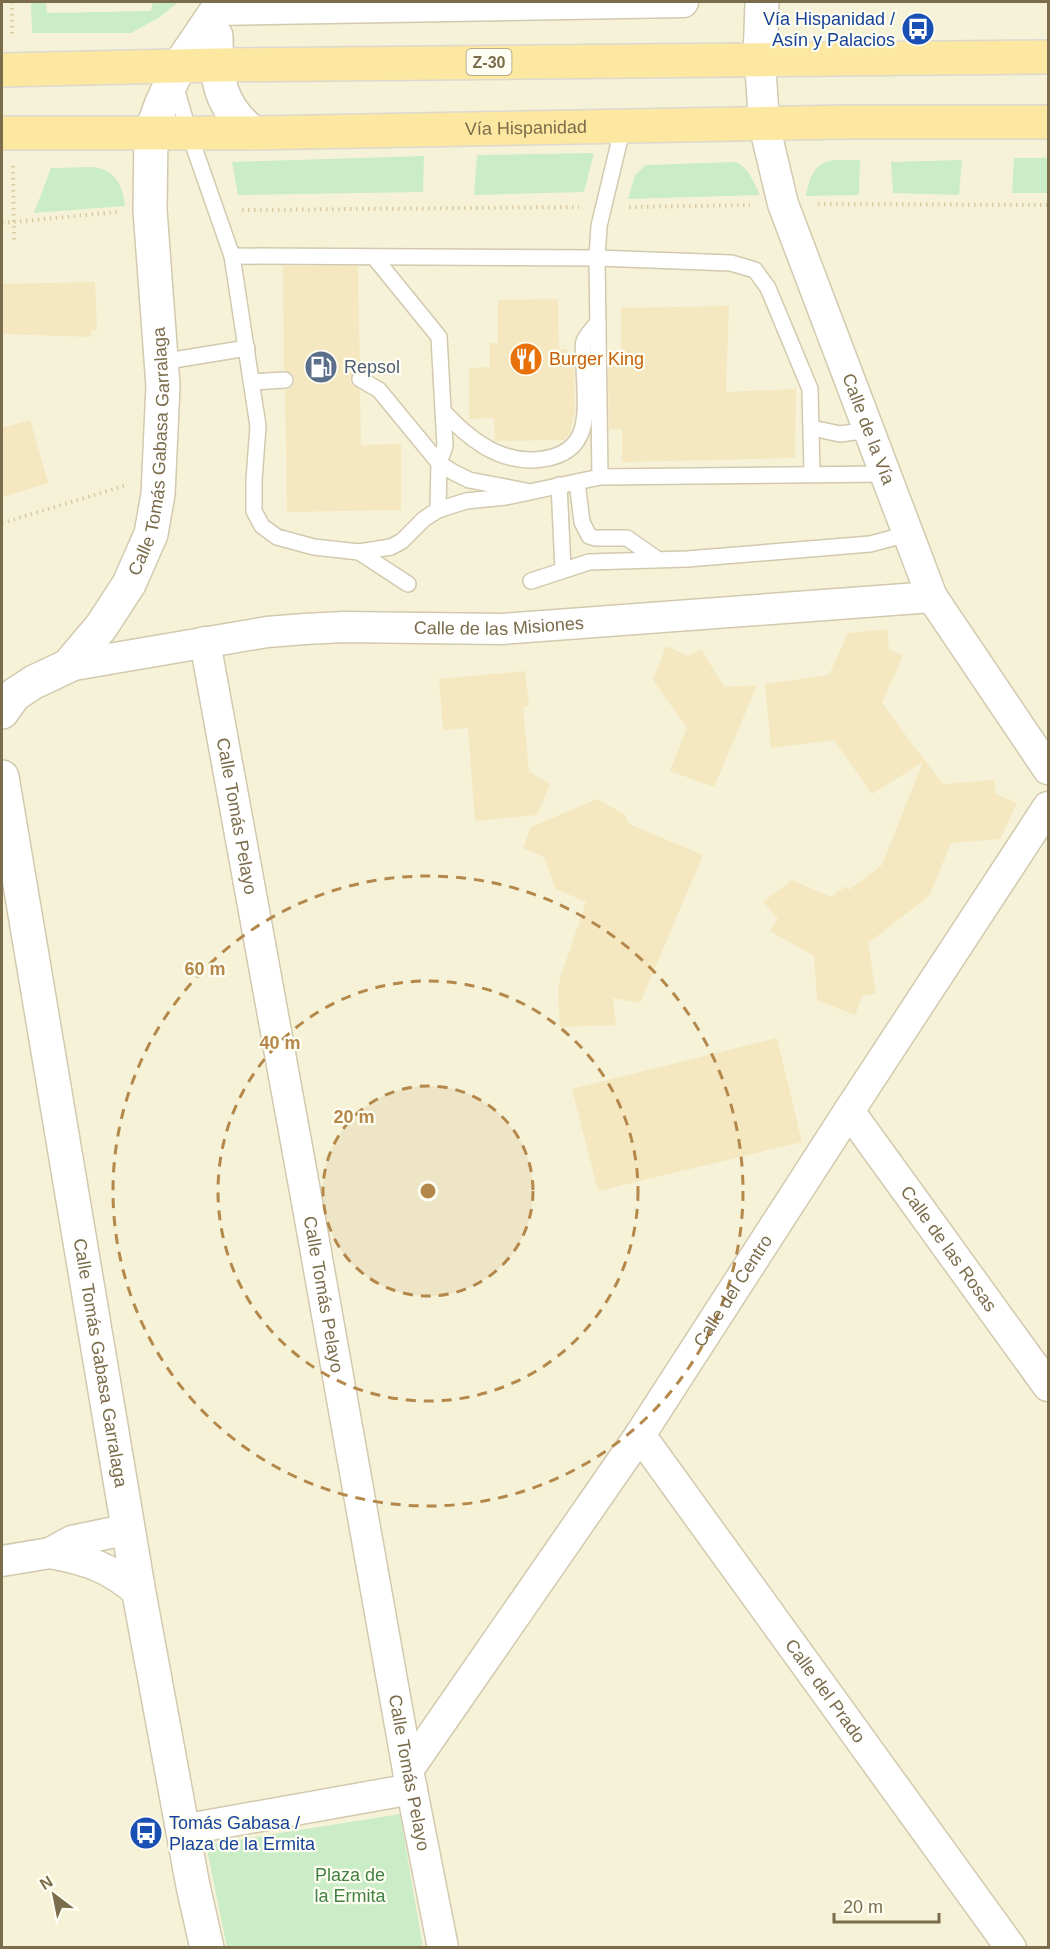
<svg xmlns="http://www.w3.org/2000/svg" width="1050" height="1949" font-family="Helvetica,sans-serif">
<rect width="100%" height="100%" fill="#fefcea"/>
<!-- residential -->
<rect fill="#f6f2d8" x="2" y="2" width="1046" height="1945"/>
<!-- green -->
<g fill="#caedc7">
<path d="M31,2H46L47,13L151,11L153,2H178L160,17L131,33H32Z"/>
<path d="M594,153L584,192L474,195L477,155Z"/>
<path d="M424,156L423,192L238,195L232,162Z"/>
<path d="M1014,158H1048V193H1012Z"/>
<path d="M835,160H860L859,195L806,196C809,177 815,162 835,160Z"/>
<path d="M962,160L959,195L893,193L891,162Z"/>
<path d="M735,162C749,167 754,183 760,195L628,199L635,175L646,165Z"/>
<path d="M93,167C116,170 123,186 125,206L34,213L51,168Z"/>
<path d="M400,1814L423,1947H227L206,1845Z"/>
</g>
<!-- building -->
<g fill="#f5e7c0">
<path d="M283,266H358L360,369L352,374L350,380L352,384L360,390L361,445L401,444V510L287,512L285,390L291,388L295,380L293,374L284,370Z"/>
<path d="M95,282L97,330H91V337L2,334V284Z"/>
<path d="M558,299L559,349H567L568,363H574L575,413L569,435L564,440L495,441L494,418L469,419V368L490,367V343H498V300Z"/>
<path d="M729,306L726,392L796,389L795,458L622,462V429H609L608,364L621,365V308Z"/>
<path d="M30,420L48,483L2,497V428Z"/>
<path d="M887,629L889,650L903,655L882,703L912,744L943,784L994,780L996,794L1017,803L1000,839L951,843L929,896L868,943L876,993L862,996L855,1015L817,1000L814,956L770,931L778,919L763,902L792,880L831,897L846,886L849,890L882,865L923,762L872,794L834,740L771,748L765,684L829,675L848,633Z"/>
<path d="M666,646L688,656L701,649L724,687L757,685L714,787L670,771L687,728L653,680Z"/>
<path d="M525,671L529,705L523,707L529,772L550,784L537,815L475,821L468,728L443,730L439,679Z"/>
<path d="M597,799L625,815L629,824L703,855L640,1003L613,998L616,1025L560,1027L558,991L560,979L586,902L556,889L544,857L523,848L531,827Z"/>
<path d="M777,1038L802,1142L598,1191L572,1089Z"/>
</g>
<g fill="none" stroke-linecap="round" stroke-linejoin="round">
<!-- service casing -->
<g stroke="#d2c9ae" stroke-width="18">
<g id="service">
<path d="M175,84L189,133L232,256L258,426L254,480V511L262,526L277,537L314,547L359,552L391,547L402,541L424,519L438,510L466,501L506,497L600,477L885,474"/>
<path d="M232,256L597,258L731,263L755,270L768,288L810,389L812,474"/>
<path d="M374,257L439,337L445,446L439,463L438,510"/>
<path d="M161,362L247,348"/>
<path d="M360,379L379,390L439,463L453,472L469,480L526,491"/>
<path d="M252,382L285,380"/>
<path d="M443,411C467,437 496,461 533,460C596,457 585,410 584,364C584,357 582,347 584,341C587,334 594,328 598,322"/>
<path d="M812,428L840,434L869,430"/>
<path d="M600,477L597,258L599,226L623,126"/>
<path d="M577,482L582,522L589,536L595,538H627L657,559"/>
<path d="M559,485L563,569"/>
<path d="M359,552L408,584"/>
<path d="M531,581L589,562L687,559L870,544L908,534"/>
</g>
</g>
<!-- minor casing -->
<g stroke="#d2c9ae" stroke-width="33">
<g id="minor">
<path d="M217,10L683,2"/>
<path id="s1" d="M760,60L764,124L783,204L932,597L1048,769"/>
<path id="s2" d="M205,642L307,1202L408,1770L443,1948"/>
<path id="s3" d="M68,666L267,632L305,629L344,627L502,629L932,597"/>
<path id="s4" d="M849,1111L1048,1386"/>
<path id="s5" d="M640,1435L1011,1948"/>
<path d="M50,1553C87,1560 110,1567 139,1593"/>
<path d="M2,1561L50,1553L72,1541L129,1529"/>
<path id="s6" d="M408,1770L640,1435L849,1111L1048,807"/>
<path d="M182,1830L412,1789"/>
</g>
</g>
<!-- tertiary casing -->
<g stroke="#d2c9ae" stroke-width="36">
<g id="tertiary">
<path d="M216,36C216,79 219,106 253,133"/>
<path d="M760,60L762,2"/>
<path id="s7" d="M2,712L14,695L34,682L68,666L101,627L129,584L151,534L158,494L163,386L150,210L151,133L161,105L179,66L217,10"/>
<path id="s8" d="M2,777L139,1593L193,1886L207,1948"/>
</g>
</g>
<!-- trunk casing -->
<g stroke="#ddd9d0" stroke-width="36">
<g id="trunk">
<path d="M2,70L217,65L1048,57"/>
<path id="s9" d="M2,133H253L849,122H1048"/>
</g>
</g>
<!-- path -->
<g stroke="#dbcba2" stroke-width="4" stroke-dasharray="1.5 4.5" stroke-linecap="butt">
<path d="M12,2V36"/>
<path d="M13,166L14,240"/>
<path d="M818,204L1048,205"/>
<path d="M629,207L750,205"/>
<path d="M242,210L579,207"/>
<path d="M2,223L117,212"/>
<path d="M2,523L124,486"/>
</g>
<!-- service -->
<use href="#service" stroke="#fff" stroke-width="15"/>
<!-- minor -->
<use href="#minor" stroke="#fff" stroke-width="30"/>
<!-- tertiary -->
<use href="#tertiary" stroke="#fff" stroke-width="33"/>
<!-- trunk -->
<use href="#trunk" stroke="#fce8a0" stroke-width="33"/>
</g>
<!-- distance rings -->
<circle cx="428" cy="1191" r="105" fill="#b4884b" fill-opacity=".12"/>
<g fill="none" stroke="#b4884b" stroke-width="3" stroke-dasharray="10 8">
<circle cx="428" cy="1191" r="105"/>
<circle cx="428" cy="1191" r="210"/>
<circle cx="428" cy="1191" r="315"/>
</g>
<!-- icons -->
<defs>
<g id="bus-disc" transform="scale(1.725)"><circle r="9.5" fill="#1a4fb4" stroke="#fffef2"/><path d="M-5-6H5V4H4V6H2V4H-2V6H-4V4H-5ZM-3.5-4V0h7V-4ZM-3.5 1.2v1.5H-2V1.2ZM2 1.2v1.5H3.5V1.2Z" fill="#fff"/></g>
<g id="restaurant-disc" transform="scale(1.725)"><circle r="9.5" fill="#e8710a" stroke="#fffef2"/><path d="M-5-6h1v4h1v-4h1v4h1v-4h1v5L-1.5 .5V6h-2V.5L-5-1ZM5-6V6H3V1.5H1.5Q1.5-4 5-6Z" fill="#fff"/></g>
<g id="fuel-disc" transform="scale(1.725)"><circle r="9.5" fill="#5c6f8a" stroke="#fffef2"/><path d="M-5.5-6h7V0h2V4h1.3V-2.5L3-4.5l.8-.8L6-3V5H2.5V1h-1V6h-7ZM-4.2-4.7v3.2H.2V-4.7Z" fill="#fff"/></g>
</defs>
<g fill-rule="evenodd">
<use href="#bus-disc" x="918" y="29"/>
<use href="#restaurant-disc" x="526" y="359"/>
<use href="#fuel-disc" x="321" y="367"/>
<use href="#bus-disc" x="146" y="1833"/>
</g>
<g text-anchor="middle" stroke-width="4.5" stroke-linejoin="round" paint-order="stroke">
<!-- shield labels -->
<rect fill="#fffef2" stroke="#a3987d" stroke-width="1.5" x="466.5" y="49" width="45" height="26" rx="4.5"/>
<g font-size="16" font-weight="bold" fill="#7b6c4b">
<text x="489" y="68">Z-30</text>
</g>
<!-- transit labels -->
<g font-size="18" fill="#164399" stroke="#fffef2" text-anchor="end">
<text x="895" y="25">Vía Hispanidad /<tspan x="895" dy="21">Asín y Palacios</tspan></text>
<text x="169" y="1829" text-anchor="start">Tomás Gabasa /<tspan x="169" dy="21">Plaza de la Ermita</tspan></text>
</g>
<!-- street labels -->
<g font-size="18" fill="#7b6c4b" stroke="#fffef2">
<text dy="6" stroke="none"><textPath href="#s9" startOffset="524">Vía Hispanidad</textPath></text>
<text dy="6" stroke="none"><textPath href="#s1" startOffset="387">Calle de la Vía</textPath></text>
<text dy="6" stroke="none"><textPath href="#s7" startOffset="321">Calle Tomás Gabasa Garralaga</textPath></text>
<text dy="6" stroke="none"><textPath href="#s3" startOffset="434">Calle de las Misiones</textPath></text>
<text dy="6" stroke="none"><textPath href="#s2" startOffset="177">Calle Tomás Pelayo</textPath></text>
<text dy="6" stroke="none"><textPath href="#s4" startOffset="170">Calle de las Rosas</textPath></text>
<text dy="6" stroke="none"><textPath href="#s6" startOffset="579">Calle del Centro</textPath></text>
<text dy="6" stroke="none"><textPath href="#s2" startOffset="663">Calle Tomás Pelayo</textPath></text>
<text dy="6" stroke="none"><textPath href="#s8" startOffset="594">Calle Tomás Gabasa Garralaga</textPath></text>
<text dy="6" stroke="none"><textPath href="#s5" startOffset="316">Calle del Prado</textPath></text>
<text dy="6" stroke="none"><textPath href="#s2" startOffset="1149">Calle Tomás Pelayo</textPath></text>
</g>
<!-- food labels -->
<g font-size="18" fill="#c56008" stroke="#fffef2" text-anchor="start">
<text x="549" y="365">Burger King</text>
</g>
<!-- service labels -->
<g font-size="18" fill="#4e5e75" stroke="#fffef2" text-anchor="start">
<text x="344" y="373">Repsol</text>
</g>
<!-- park labels -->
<g font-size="18" fill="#428244" stroke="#fffef2">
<text x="350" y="1881">Plaza de<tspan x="350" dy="21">la Ermita</tspan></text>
</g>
</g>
<circle cx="428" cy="1191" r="9" fill="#b4884b" stroke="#fffef2" stroke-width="3"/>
<g font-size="18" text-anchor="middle" font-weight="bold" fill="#b4884b" stroke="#fffef2" stroke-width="4.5" stroke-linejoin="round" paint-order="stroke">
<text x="205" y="975">60 m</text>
<text x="280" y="1049">40 m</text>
<text x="354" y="1123">20 m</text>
</g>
<!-- border -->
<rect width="1050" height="1949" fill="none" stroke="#7b6c4b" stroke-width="6"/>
<!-- north arrow -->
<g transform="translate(54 1895) rotate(328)" stroke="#fffef2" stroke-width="4.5" paint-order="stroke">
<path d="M0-4.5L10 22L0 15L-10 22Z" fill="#7b6c4b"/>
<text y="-9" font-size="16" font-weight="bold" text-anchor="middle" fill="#7b6c4b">N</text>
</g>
<!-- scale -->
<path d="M834 1913v9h105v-9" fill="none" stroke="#7b6c4b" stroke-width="3"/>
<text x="843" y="1913" font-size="18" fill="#7b6c4b" stroke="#fffef2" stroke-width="4.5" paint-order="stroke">20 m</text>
</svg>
